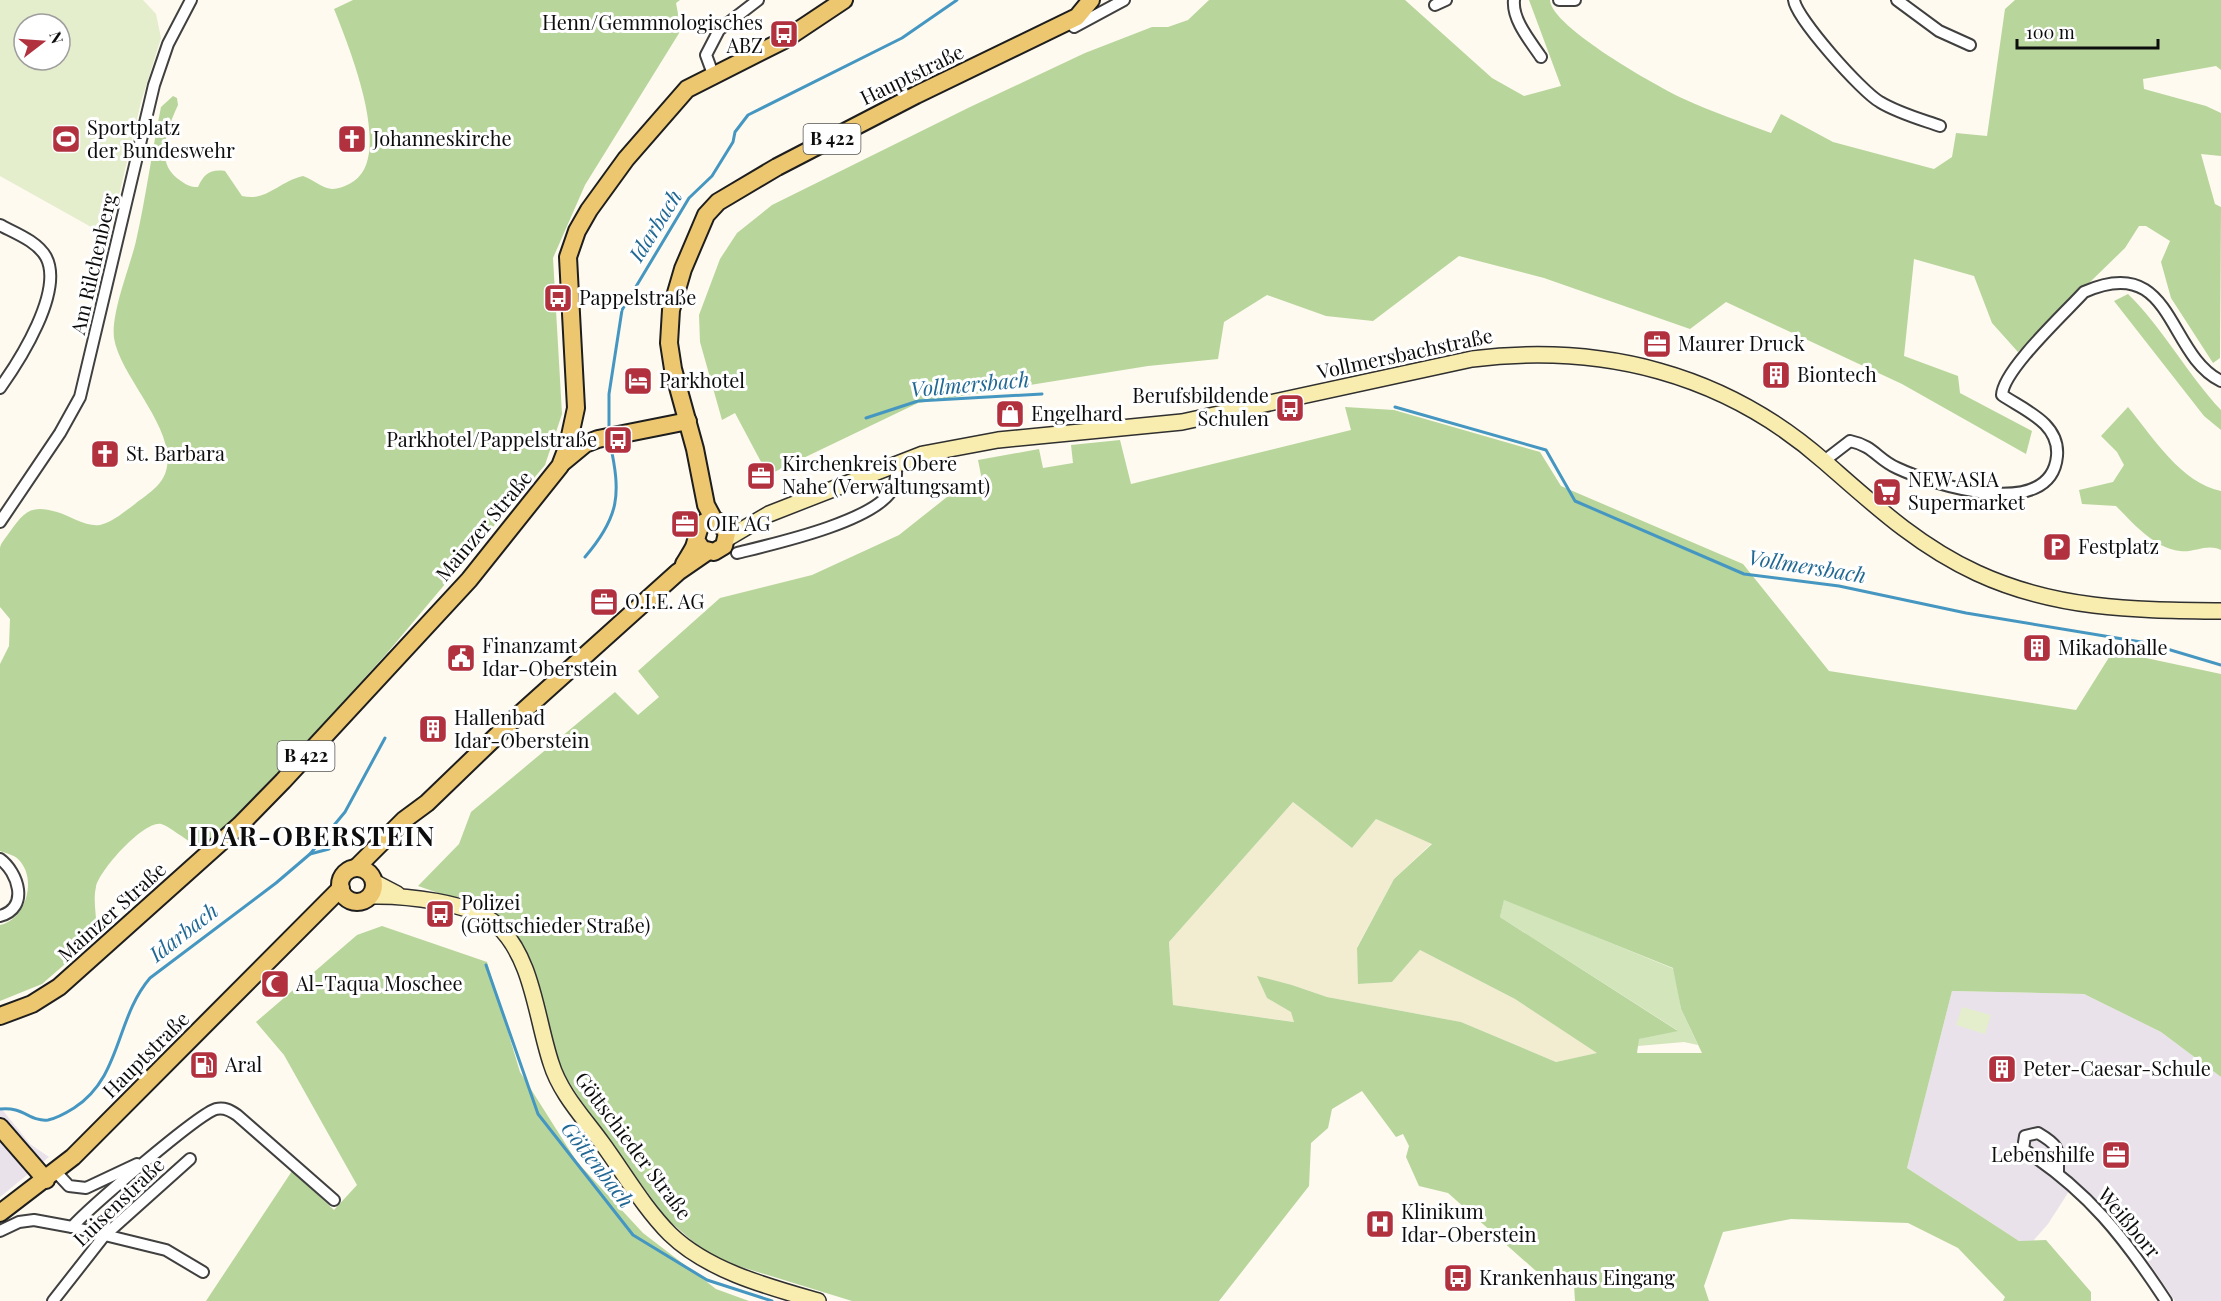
<svg xmlns="http://www.w3.org/2000/svg" width="2221" height="1301" font-family="'Playfair Display',serif">
<rect width="100%" height="100%" fill="#fefaef"/>
<!-- industrial -->
<g fill="#eae2eb">
<path d="M1952,991L2084,994L2161,1032L2221,1077V1301H2175L2133,1239L2075,1182L2048,1224L2033,1241H2019L1907,1168Z"/>
<path d="M0,1107L30,1144L49,1157L0,1197Z"/>
</g>
<!-- farmland -->
<path fill="#f2edd1" d="M1293,802L1352,848L1376,819L1432,843L1394,879L1357,947L1359,984L1392,982L1420,950L1515,999L1598,1053L1556,1062L1461,1022L1327,997L1292,985L1258,977L1267,998L1292,1012L1295,1022L1173,1005L1169,942Z"/>
<!-- green -->
<path fill="#d3e5bb" d="M1504,899L1674,969L1681,1009L1698,1045L1684,1042L1638,1046V1039L1677,1030L1500,917Z"/>
<!-- forest -->
<g fill="#b8d59c" fill-rule="evenodd">
<path d="M353,0H680L676,3L681,30L585,185L553,258L562,414L545,465L388,652L294,756L213,838L202,846H197C187,841 169,826 161,824C143,821 99,871 96,887C92,904 99,921 95,938L42,984L0,1001V925C26,920 38,878 18,859C14,855 5,853 0,851V664L9,646L10,619L0,607C0,588 0,567 0,548C1,542 6,538 9,533C24,512 30,504 57,512C70,516 86,527 100,525C113,522 125,511 135,504C146,495 162,486 166,471C178,430 120,377 114,338C111,312 130,267 136,241C146,197 152,151 161,107L173,96L177,98L178,105C167,129 153,164 181,181C187,185 190,187 198,187C204,174 210,169 225,171L242,196C266,202 278,182 303,176C313,179 321,188 332,189C340,189 348,185 354,181C394,154 347,42 334,9Z"/>
<path d="M1209,0H1405L1492,78L1524,96L1561,86L1529,0H1550C1551,27 1658,87 1684,99C1712,112 1742,122 1771,133L1781,114L1833,142L1934,169L1952,157L1956,133L1987,136L2005,9L2015,0H2221V70L2216,66L2143,79L2144,89L2206,106L2221,113V156L2201,154L2215,204L2221,207L2220,358L2213,363L2171,298L2161,262L2170,241L2146,226H2139L2125,248L2018,352L1992,323L1974,276L1914,259L1904,356L1958,376L1960,393L2032,431L2026,454L1902,384L1726,302L1690,329L1544,278L1459,256L1373,321L1326,316L1267,295L1224,322L1218,359L1148,366L918,403L768,475L735,413L722,420L700,342L699,315L720,259L737,233L772,205L970,107L1085,53L1152,27H1168L1188,20Z"/>
<path d="M2128,294C2163,328 2187,374 2221,410V430L2204,416L2114,301Z"/>
<path d="M1345,407L1394,410L1540,452L1561,486L1743,564L1829,671L2076,710L2113,651L2221,674V1077L2161,1032L2084,994L1952,991L1907,1168L2019,1241L2046,1240L2091,1292V1301H2003L2005,1297L1958,1248L1908,1223L1791,1219L1723,1232L1704,1286L1709,1301H1575L1574,1285L1536,1271L1448,1193L1419,1186L1406,1157L1409,1146L1403,1134L1396,1137L1362,1091L1332,1109L1328,1128L1311,1143L1309,1186L1219,1301H852L712,1258L667,1219L593,1119L561,1070L522,943L504,919L469,895L453,898L418,886L459,844L471,812L615,692L638,715L659,697L638,671L720,598L812,575L899,535L947,497L984,490L978,460L1039,449L1043,468L1073,463L1071,445L1120,440L1131,484L1351,430ZM1293,802L1352,848L1376,819L1432,844L1394,879L1357,948L1358,984L1392,982L1420,950L1515,999L1597,1053L1556,1062L1461,1022L1327,997L1292,985L1257,976L1267,998L1291,1012L1294,1022L1173,1005L1169,942ZM1504,900L1673,968L1681,1009L1702,1053H1637L1639,1039L1678,1031L1500,917Z"/>
<path d="M2128,407C2153,437 2181,483 2221,491V550C2207,543 2194,553 2180,551C2154,548 2133,523 2116,506L2082,504L2079,490L2113,482L2124,465L2117,452L2101,436Z"/>
<path d="M382,926L487,962L520,1072L577,1162L643,1233L716,1289L749,1301H206L292,1171L334,1210L357,1185L284,1055L256,1022L357,935Z"/>
</g>
<!-- pitch -->
<g fill="#e4edcc" fill-rule="evenodd">
<path d="M0,0H143L156,14L161,38L141,102L115,212L93,228L0,176ZM24,24H60V60H24Z"/>
<path d="M1962,1007L1991,1015L1985,1034L1956,1025Z"/>
</g>
<g fill="none" stroke-linecap="round" stroke-linejoin="round">
<!-- stream -->
<g stroke="#4597c2" stroke-width="3">
<path d="M1395,407L1546,450L1575,501L1744,574L1839,586L1966,613L2147,643L2221,665"/>
<path d="M866,418L918,401L1042,394"/>
<path d="M609,431V394L622,310L689,198L712,176L733,142L735,132L748,115L902,38L957,0"/>
<path d="M585,557C620,516 621,494 610,443"/>
<path d="M310,854L329,849"/>
<path d="M486,965L538,1114L633,1235L707,1280L772,1301"/>
<path d="M0,1109C23,1106 30,1122 48,1120C58,1118 66,1113 74,1108C122,1077 115,1019 150,978L276,883L310,854L345,812L385,738"/>
</g>
<!-- street casing -->
<g stroke="#404040" stroke-width="14">
<g id="street">
<path d="M1514,0C1512,20 1531,42 1541,57"/>
<path d="M1559,0H1575"/>
<path d="M1794,0C1796,18 1862,92 1880,102C1898,113 1920,119 1940,126"/>
<path d="M1897,0L1939,31L1970,45"/>
<path d="M1435,5L1446,0"/>
<path d="M1074,27L1124,0"/>
<path d="M713,74L706,55L719,30L758,0"/>
<path d="M0,225C15,233 37,241 46,257C64,291 20,360 0,388"/>
<path d="M1824,461L1850,441C1874,446 1877,459 1897,468C1933,485 2051,522 2057,456C2060,423 2024,410 2002,395C2003,370 2065,313 2084,292C2174,252 2166,354 2221,381"/>
<path d="M0,522L60,433L80,397L154,85L168,44L191,0"/>
<path d="M737,553C773,544 873,522 892,490C897,481 897,473 895,463"/>
<path d="M0,859C18,872 30,908 0,916"/>
<path d="M56,1172L69,1186L86,1188L137,1164"/>
<path d="M2058,1172C2058,1148 2060,1146 2038,1133L2025,1136L2023,1149C2088,1191 2124,1237 2166,1301"/>
<path d="M72,1227C88,1209 198,1114 216,1109C224,1107 230,1110 237,1115L334,1200"/>
<path d="M0,1231L19,1222L34,1220L72,1227L166,1250L203,1272"/>
<path d="M53,1301L104,1236L190,1159"/>
</g>
</g>
<!-- secondary casing -->
<g stroke="#2f2f2f" stroke-width="18">
<g id="secondary">
<path d="M728,538L769,514L923,454L998,440L1182,422L1472,359C1602,343 1724,373 1825,462C1873,504 1918,546 1977,573C2057,610 2136,610 2221,611"/>
<path d="M374,882L397,894"/>
<path d="M370,896C403,895 472,902 497,925C533,958 536,1018 551,1063C560,1093 584,1118 602,1143C624,1173 644,1208 670,1234C708,1271 769,1287 818,1301"/>
</g>
</g>
<!-- primary casing -->
<g stroke="#1e1e1e" stroke-width="20">
<g id="primary">
<path d="M562,463L585,444L598,439L688,421"/>
<path d="M714,520L706,505L695,449L673,369L669,343L671,310L683,269L706,215L718,202L777,167L916,95L1077,17L1091,0"/>
<path d="M684,564C687,559 691,553 694,547C699,534 697,515 719,522L727,533L724,546L714,552L702,549L696,540"/>
<path d="M356,868L404,820L427,803L510,723L678,572L707,552"/>
<circle cx="357" cy="885" r="17"/>
<path d="M0,1016L32,1004L59,987L240,825L283,781L469,580L560,466L568,445L576,408L568,257L577,231L589,210L626,159L687,89L784,40L844,0"/>
<path d="M0,1127L46,1180"/>
<path d="M0,1213L73,1157L341,888"/>
</g>
</g>
<!-- street -->
<use href="#street" stroke="#fff" stroke-width="10"/>
<!-- secondary -->
<use href="#secondary" stroke="#f8ecaf" stroke-width="15"/>
<!-- primary -->
<use href="#primary" stroke="#edc76f" stroke-width="16"/>
</g>
<!-- icons -->
<defs>
<g id="bus-square" transform="scale(1.5)"><rect x="-9" y="-9" width="18" height="18" rx="4" fill="#b1313e" stroke="#fff"/><path d="M-5-6H5V4H4V6H2V4H-2V6H-4V4H-5ZM-3.5-4V0h7V-4ZM-3.5 1.2v1.5H-2V1.2ZM2 1.2v1.5H3.5V1.2Z" fill="#fff"/></g>
<g id="stadium-square" transform="scale(1.5)"><rect x="-9" y="-9" width="18" height="18" rx="4" fill="#b1313e" stroke="#fff"/><path d="M0-5a6.5 5 0 1 0 0 10a6.5 5 0 1 0 0-10ZM-3.5-1.8h7v3.6h-7Z" fill="#fff"/></g>
<g id="church-square" transform="scale(1.5)"><rect x="-9" y="-9" width="18" height="18" rx="4" fill="#b1313e" stroke="#fff"/><path d="M-1.2-6h2.4v3.5h3.3v2.4h-3.3V6h-2.4V-.1h-3.3v-2.4h3.3Z" fill="#fff"/></g>
<g id="office-square" transform="scale(1.5)"><rect x="-9" y="-9" width="18" height="18" rx="4" fill="#b1313e" stroke="#fff"/><path d="M-6-3h4V-5.5h4V-3h4V5H-6ZM-1-4.5V-3h2v-1.5ZM-6 0V1H6V0Z" fill="#fff"/></g>
<g id="building-square" transform="scale(1.5)"><rect x="-9" y="-9" width="18" height="18" rx="4" fill="#b1313e" stroke="#fff"/><path d="M-4-6H4V6H1V3H-1V6H-4ZM-2.5-4.3h1.7v1.8h-1.7ZM.8-4.3h1.7v1.8H.8ZM-2.5-1h1.7V.8h-1.7ZM.8-1h1.7V.8H.8Z" fill="#fff"/></g>
<g id="hotel-square" transform="scale(1.5)"><rect x="-9" y="-9" width="18" height="18" rx="4" fill="#b1313e" stroke="#fff"/><path d="M-6-4.5h1.5V1H6V5H4.5V3h-9V5H-6ZM-4 0a1.8 1.8 0 1 1 3.6 0ZM.5 0V-2.5h3Q6-2.5 6 0Z" fill="#fff"/></g>
<g id="shop-square" transform="scale(1.5)"><rect x="-9" y="-9" width="18" height="18" rx="4" fill="#b1313e" stroke="#fff"/><path d="M-5-2.5h2.3a2.7 3.5 0 0 1 5.4 0H5L5.5 6h-11ZM-1.5-2.5h3a1.5 2.3 0 0 0-3 0Z" fill="#fff"/></g>
<g id="supermarket-square" transform="scale(1.5)"><rect x="-9" y="-9" width="18" height="18" rx="4" fill="#b1313e" stroke="#fff"/><path d="M-6-5.5h2.5l.6 2H6L4.5 2H-2.5L-4.4-4H-6ZM-1.5 3.2a1.3 1.3 0 1 0 .1 0ZM3 3.2a1.3 1.3 0 1 0 .1 0Z" fill="#fff"/></g>
<g id="parking-square" transform="scale(1.5)"><rect x="-9" y="-9" width="18" height="18" rx="4" fill="#b1313e" stroke="#fff"/><path d="M-3.5-5.5H1a3.5 3.5 0 0 1 0 7H-1V5.5H-3.5ZM-1-3.4V-.6H.8a1.4 1.4 0 0 0 0-2.8Z" fill="#fff"/></g>
<g id="civic-square" transform="scale(1.5)"><rect x="-9" y="-9" width="18" height="18" rx="4" fill="#b1313e" stroke="#fff"/><path d="M-.6-6.5H3V-4.5H.6V-3L4-1V1h2V6H-6V1h2V-1L-.6-3ZM-1.2 2.5V6h2.4V2.5Z" fill="#fff"/></g>
<g id="mosque-square" transform="scale(1.5)"><rect x="-9" y="-9" width="18" height="18" rx="4" fill="#b1313e" stroke="#fff"/><path d="M3.5-4.9A6 6 0 1 0 3.5 4.9A5 5 0 1 1 3.5-4.9Z" fill="#fff"/></g>
<g id="fuel-square" transform="scale(1.5)"><rect x="-9" y="-9" width="18" height="18" rx="4" fill="#b1313e" stroke="#fff"/><path d="M-5.5-6h7V0h2V4h1.3V-2.5L3-4.5l.8-.8L6-3V5H2.5V1h-1V6h-7ZM-4.2-4.7v3.2H.2V-4.7Z" fill="#fff"/></g>
<g id="hospital-square" transform="scale(1.5)"><rect x="-9" y="-9" width="18" height="18" rx="4" fill="#b1313e" stroke="#fff"/><path d="M-5-5h3v3.5h4V-5h3V5h-3V1.5h-4V5h-3Z" fill="#fff"/></g>
</defs>
<g fill-rule="evenodd">
<use href="#bus-square" x="784" y="34"/>
<use href="#stadium-square" x="66" y="139"/>
<use href="#church-square" x="352" y="139"/>
<use href="#bus-square" x="558" y="298"/>
<use href="#office-square" x="1657" y="344"/>
<use href="#building-square" x="1776" y="375"/>
<use href="#hotel-square" x="638" y="381"/>
<use href="#bus-square" x="1290" y="408"/>
<use href="#shop-square" x="1010" y="414"/>
<use href="#bus-square" x="618" y="440"/>
<use href="#church-square" x="105" y="454"/>
<use href="#office-square" x="761" y="476"/>
<use href="#supermarket-square" x="1887" y="492"/>
<use href="#office-square" x="685" y="524"/>
<use href="#parking-square" x="2057" y="547"/>
<use href="#office-square" x="604" y="602"/>
<use href="#building-square" x="2037" y="648"/>
<use href="#civic-square" x="461" y="658"/>
<use href="#building-square" x="433" y="729"/>
<use href="#bus-square" x="440" y="914"/>
<use href="#mosque-square" x="275" y="984"/>
<use href="#fuel-square" x="204" y="1065"/>
<use href="#building-square" x="2002" y="1069"/>
<use href="#office-square" x="2116" y="1155"/>
<use href="#hospital-square" x="1380" y="1224"/>
<use href="#bus-square" x="1458" y="1278"/>
</g>
<g text-anchor="middle" stroke-width="6" stroke-linejoin="round" paint-order="stroke">
<!-- shield labels -->
<g fill="#fff" stroke="#565656" stroke-width="1.5">
<rect x="803.5" y="124" width="57" height="30" rx="4.5"/>
<rect x="277.5" y="741" width="57" height="30" rx="4.5"/>
</g>
<g font-size="18" font-weight="bold" fill="#0d0d0d">
<text x="832" y="145">B 422</text>
<text x="306" y="762">B 422</text>
</g>
<!-- poi labels -->
<g font-size="20" fill="#0d0d0d" stroke="#fff" text-anchor="start">
<text x="763" y="30" text-anchor="end">Henn/Gemmnologisches<tspan x="763" dy="23">ABZ</tspan></text>
<text x="87" y="135">Sportplatz<tspan x="87" dy="23">der Bundeswehr</tspan></text>
<text x="373" y="146">Johanneskirche</text>
<text x="579" y="305">Pappelstraße</text>
<text x="1678" y="351">Maurer Druck</text>
<text x="1797" y="382">Biontech</text>
<text x="659" y="388">Parkhotel</text>
<text x="1269" y="403" text-anchor="end">Berufsbildende<tspan x="1269" dy="23">Schulen</tspan></text>
<text x="1031" y="421">Engelhard</text>
<text x="597" y="447" text-anchor="end">Parkhotel/Pappelstraße</text>
<text x="126" y="461">St. Barbara</text>
<text x="782" y="471">Kirchenkreis Obere<tspan x="782" dy="23">Nahe (Verwaltungsamt)</tspan></text>
<text x="1908" y="487">NEW ASIA<tspan x="1908" dy="23">Supermarket</tspan></text>
<text x="706" y="531">OIE AG</text>
<text x="2078" y="554">Festplatz</text>
<text x="625" y="609">O.I.E. AG</text>
<text x="482" y="653">Finanzamt<tspan x="482" dy="23">Idar-Oberstein</tspan></text>
<text x="2058" y="655">Mikadohalle</text>
<text x="454" y="725">Hallenbad<tspan x="454" dy="23">Idar-Oberstein</tspan></text>
<text x="461" y="910">Polizei<tspan x="461" dy="23">(Göttschieder Straße)</tspan></text>
<text x="296" y="991">Al-Taqua Moschee</text>
<text x="225" y="1072">Aral</text>
<text x="2023" y="1076">Peter-Caesar-Schule</text>
<text x="2095" y="1162" text-anchor="end">Lebenshilfe</text>
<text x="1401" y="1219">Klinikum<tspan x="1401" dy="23">Idar-Oberstein</tspan></text>
<text x="1479" y="1285">Krankenhaus Eingang</text>
</g>
<!-- street labels -->
<g font-size="20" fill="#0d0d0d" stroke="#fff">
<text transform="translate(912 75) rotate(-26)" y="7">Hauptstraße</text>
<text transform="translate(94 264) rotate(-77)" y="7">Am Rilchenberg</text>
<text transform="translate(1405 354) rotate(-12)" y="7">Vollmersbachstraße</text>
<text transform="translate(484 526) rotate(-50)" y="7">Mainzer Straße</text>
<text transform="translate(112 912) rotate(-42)" y="7">Mainzer Straße</text>
<text transform="translate(146 1055) rotate(-45)" y="7">Hauptstraße</text>
<text transform="translate(633 1146) rotate(53)" y="7">Göttschieder Straße</text>
<text transform="translate(119 1202) rotate(-44)" y="7">Luisenstraße</text>
<text transform="translate(2129 1223) rotate(50)" y="7">Weißborr</text>
</g>
<!-- water labels -->
<g font-size="21" font-style="italic" fill="#216894" stroke="#fff">
<text transform="translate(656 226) rotate(-58)" y="7">Idarbach</text>
<text transform="translate(970 385) rotate(-5)" y="7">Vollmersbach</text>
<text transform="translate(1807 567) rotate(9)" y="7">Vollmersbach</text>
<text transform="translate(184 933) rotate(-38)" y="7">Idarbach</text>
<text transform="translate(597 1165) rotate(52)" y="7">Göttenbach</text>
</g>
<!-- district labels -->
<g font-size="26" font-weight="bold" letter-spacing="1.5" fill="#0d0d0d" stroke="#fff">
<text x="312" y="846">IDAR-OBERSTEIN</text>
</g>
</g>
<!-- north arrow -->
<g transform="translate(42 42) rotate(73)"><circle r="28" fill="#ffffff" stroke="#9e9e9e" stroke-width="1.5"/>
<path d="M0-4.5L10 22L0 15L-10 22Z" fill="#b1313e"/>
<text y="-9" font-size="16" font-weight="bold" text-anchor="middle" fill="#0d0d0d">N</text>
</g>
<!-- scale -->
<path d="M2017 39v9h141v-9" fill="none" stroke="#0d0d0d" stroke-width="3"/>
<text x="2026" y="39" font-size="18" fill="#0d0d0d" stroke="#ffffff" stroke-width="4.5" paint-order="stroke">100 m</text>
</svg>
